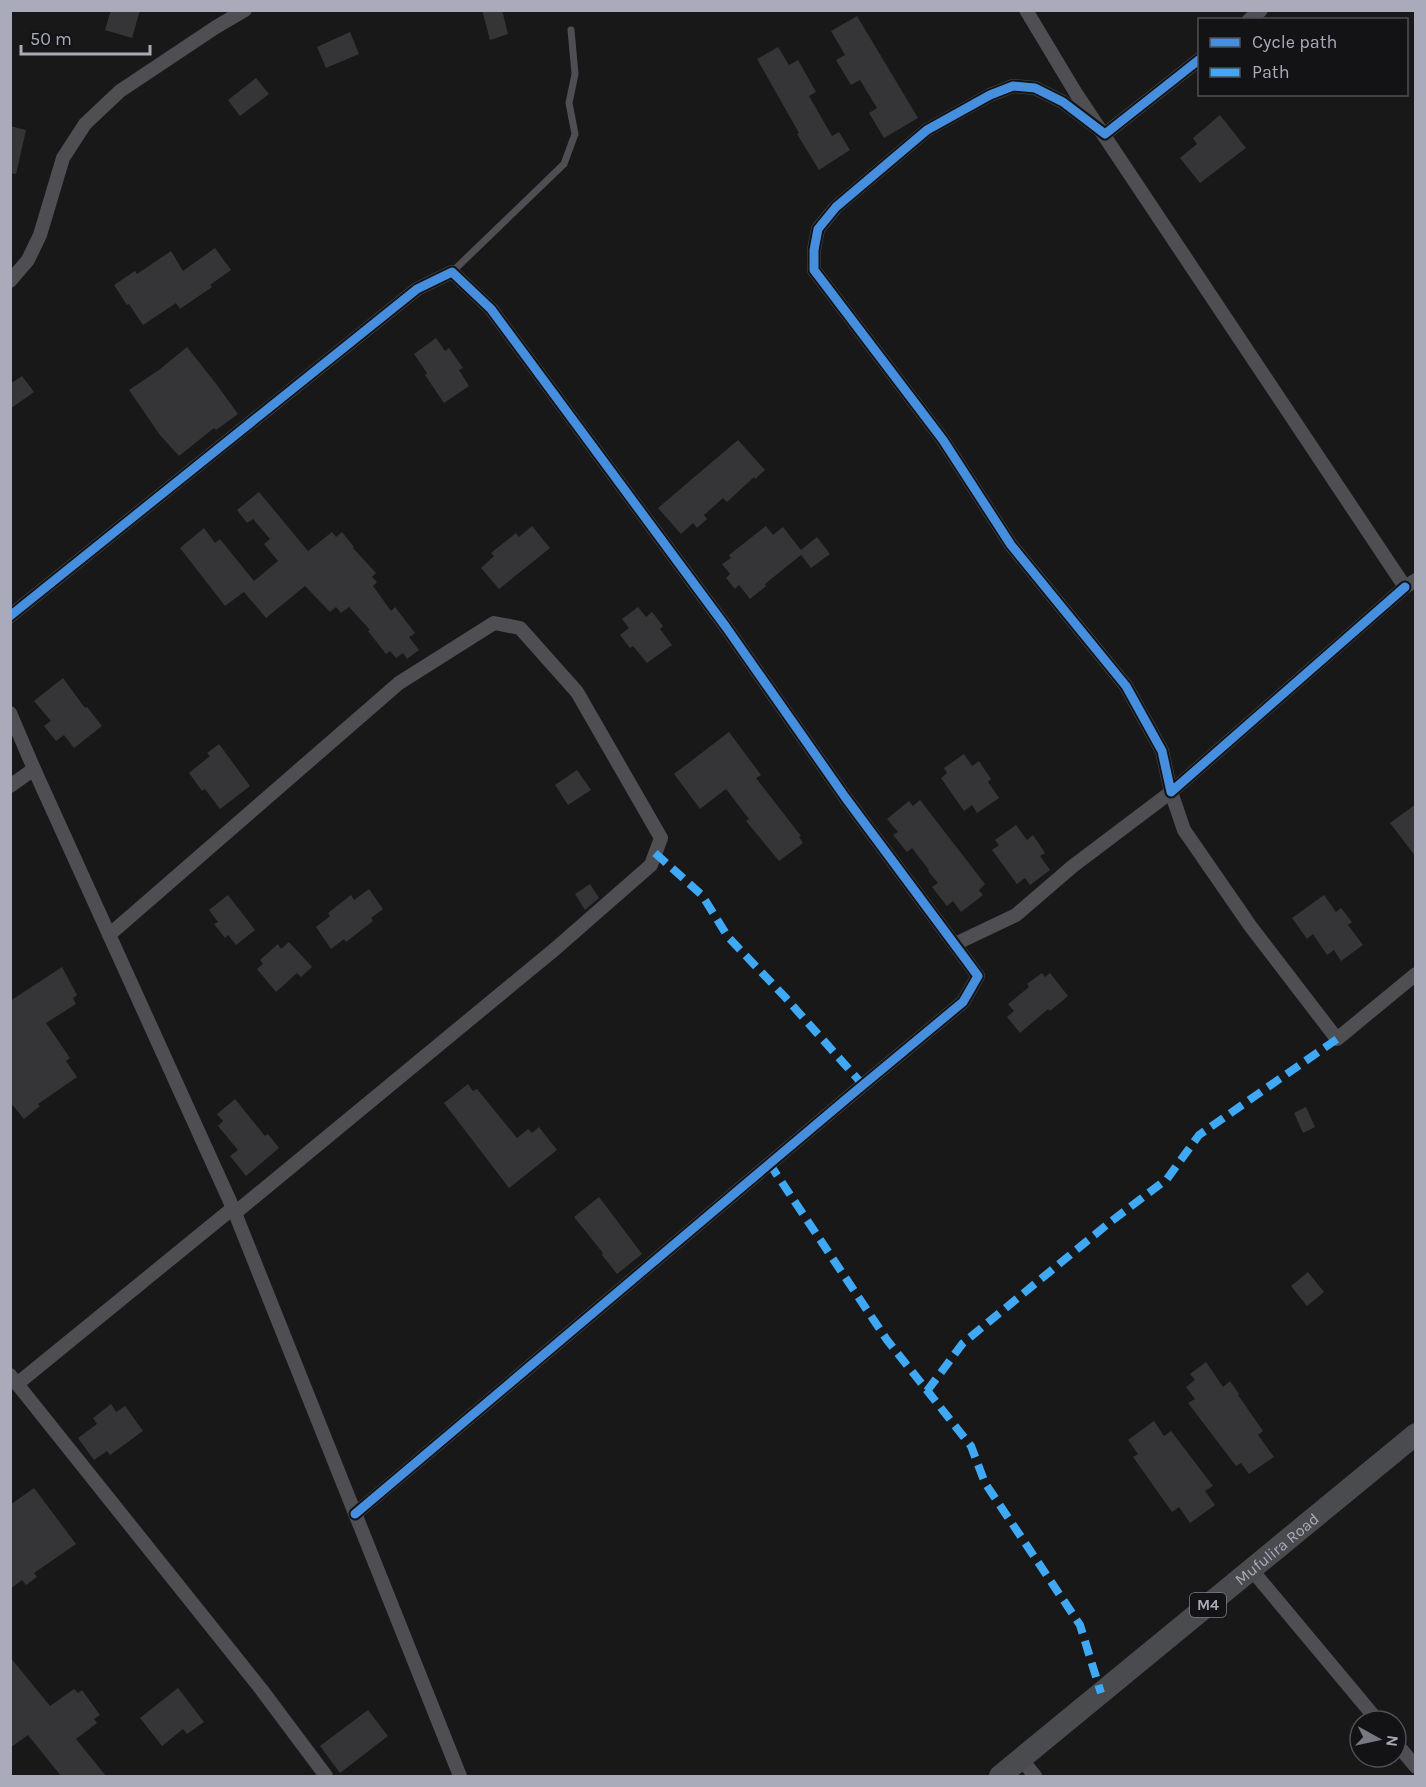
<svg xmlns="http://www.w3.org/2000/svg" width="1426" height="1787" font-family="Karla,sans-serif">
<rect width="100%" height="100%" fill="#181819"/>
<!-- building -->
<g fill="#353537">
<path d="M111,10H140L132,38L105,30Z"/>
<path d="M482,10H502L508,34L490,40Z"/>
<path d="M857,16L918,118L884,138L869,113L877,108L860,80L851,85L836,60L845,55L831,31Z"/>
<path d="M350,32L359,54L326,68L317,47Z"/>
<path d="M778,47L789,65L798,60L816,92L809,96L832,136L839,132L850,150L819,170L797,134L799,133L757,59Z"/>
<path d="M256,78L269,94L240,116L228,100Z"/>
<path d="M1220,115L1246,148L1200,183L1180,158L1197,144L1193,138Z"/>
<path d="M10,126L26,130L16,174L10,173Z"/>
<path d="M215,248L231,270L210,285L212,287L180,309L176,303L143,325L129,304L127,305L114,285L135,271L137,274L171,251L183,271Z"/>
<path d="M436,338L445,351L449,348L463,368L459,370L469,386L444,403L425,375L427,373L414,354Z"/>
<path d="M187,347L217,385L238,414L216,430L214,428L179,456L160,435L129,390L159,370Z"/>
<path d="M22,376L34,392L10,409V384Z"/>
<path d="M738,440L765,470L755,479L754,477L727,502L723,498L704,515L707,519L697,528L693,523L681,534L658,508Z"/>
<path d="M259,492L308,551L332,532L336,537L342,532L354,547L353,548L376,573L372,577L377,582L373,586L391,611L395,607L415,633L409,637L419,650L407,659L403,653L396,658L390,651L386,654L368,631L370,630L349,607L341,613L336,607L330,612L305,586L266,618L244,592L225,606L180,548L204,528L215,543L220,539L254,581L278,561L264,544L270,539L253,519L247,523L237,510Z"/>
<path d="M532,526L550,548L499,589L481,568L494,556L491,553L516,533L519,537Z"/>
<path d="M766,526L773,535L783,527L801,550L817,537L830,554L811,568L801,555L765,584L766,586L750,599L739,585L735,589L726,578L730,574L722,564L731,558L729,555Z"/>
<path d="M638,607L646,617L652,612L663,626L660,629L672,645L647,663L633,646L630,648L620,635L629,628L622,619Z"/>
<path d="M63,678L85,708L87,707L102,726L74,748L64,735L56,741L44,726L51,721L34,701Z"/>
<path d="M729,732L761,775L756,778L801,836L799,837L803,843L779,861L746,821L749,819L726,789L700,809L674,774Z"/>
<path d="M219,744L250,786L220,809L205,789L202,791L189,773L210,756L207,753Z"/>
<path d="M964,754L972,766L979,761L991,779L988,782L999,798L977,813L972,805L964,811L941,778L947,773L944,768Z"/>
<path d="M577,770L591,790L568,805L555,785Z"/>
<path d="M920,800L985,884L979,890L983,895L961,912L953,901L947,906L932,887L938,883L928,871L929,870L912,848L907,852L893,835L898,832L887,819L909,801L913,806Z"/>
<path d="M1416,804V857L1390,823Z"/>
<path d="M1016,825L1027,840L1033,835L1045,853L1040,856L1050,870L1030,885L1025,878L1017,884L992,850L999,845L995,840Z"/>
<path d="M590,884L599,898L585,910L575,894Z"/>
<path d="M369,889L383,909L371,918L373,921L346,942L344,939L331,949L316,927L330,916L328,913L351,895L354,900Z"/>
<path d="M228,895L255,930L236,945L228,935L225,938L214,924L218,922L209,910Z"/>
<path d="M1324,895L1336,912L1341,908L1352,922L1348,925L1363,945L1341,961L1334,950L1327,955L1313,934L1307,939L1292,918Z"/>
<path d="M289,942L312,967L301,977L297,973L276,992L257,969L263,964L260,960L278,944L281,949Z"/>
<path d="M62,967L77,995L73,998L76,1004L46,1023L70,1058L66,1061L77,1077L38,1104L40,1106L24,1119L10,1102V1001Z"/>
<path d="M1042,973L1045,977L1050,973L1068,996L1050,1011L1048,1009L1020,1033L1007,1017L1014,1011L1008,1004L1029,987L1027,984Z"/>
<path d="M468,1084L473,1091L477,1089L517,1138L528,1129L532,1133L539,1127L557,1150L509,1188L444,1103Z"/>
<path d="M235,1099L265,1136L268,1134L279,1148L246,1176L230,1156L238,1150L218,1126L223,1121L217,1114Z"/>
<path d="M1306,1107L1315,1127L1303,1133L1294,1113Z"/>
<path d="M599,1197L642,1254L617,1274L602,1255L603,1253L574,1217Z"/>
<path d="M1308,1272L1324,1292L1307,1306L1291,1286Z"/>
<path d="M1206,1362L1223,1387L1230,1381L1239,1394L1238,1395L1263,1431L1258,1435L1274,1457L1249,1474L1241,1463L1236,1466L1188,1403L1195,1399L1186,1387L1195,1380L1190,1374Z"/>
<path d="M111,1404L116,1412L125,1406L143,1431L110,1455L107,1451L94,1460L78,1438L97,1424L93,1418Z"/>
<path d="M1154,1421L1164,1436L1171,1431L1213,1486L1205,1491L1215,1505L1190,1523L1179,1507L1172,1512L1133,1457L1138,1454L1128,1440Z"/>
<path d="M34,1488L76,1544L34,1573L37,1577L26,1585L22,1580L10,1589V1505Z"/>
<path d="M10,1657L50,1706L74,1689L78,1693L82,1690L100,1715L94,1719L97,1723L76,1739L106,1776H61L28,1735L10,1748Z"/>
<path d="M178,1688L204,1722L187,1734L183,1729L162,1746L140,1718Z"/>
<path d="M368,1710L388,1736L340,1773L320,1746Z"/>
</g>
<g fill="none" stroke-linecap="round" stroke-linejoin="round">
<!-- service -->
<path stroke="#4e4e53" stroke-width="7" d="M452,272L564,164L575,134L569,103L575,74L571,30"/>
<!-- minor -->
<g stroke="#4e4e53" stroke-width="14">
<path d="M1026,10L1077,95L1405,587L1416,580"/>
<path d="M1249,20L1261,10"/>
<path d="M1200,59L1105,134L1063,102L1035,88L1013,86L990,95L927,130L836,207L818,229L814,250V270L943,440L1011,545L1126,686L1162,751L1171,792L1405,587"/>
<path d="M10,281L28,260L40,235L63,158L85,124L120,91L216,27L245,10"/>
<path d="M10,616L417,289L452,272L491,309L726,627L845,797L978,976L963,1002L851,1095L355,1514"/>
<path d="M10,713L34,769L233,1208L460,1776"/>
<path d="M10,786L34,769"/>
<path d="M109,935L399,683L494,623L520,628L577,692L661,838L651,865L555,949L235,1213"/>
<path d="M955,944L1016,915L1073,866L1171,792L1184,830L1251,927L1337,1039L1416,974"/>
<path d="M10,1375L261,1689L326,1776"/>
<path d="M17,1384L233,1208"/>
<path d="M1251,1569L1378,1721"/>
<path d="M1396,1743L1416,1767"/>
<path d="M1021,1759L1035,1776"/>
</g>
<!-- primary -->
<path stroke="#4a4b4f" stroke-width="22" id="s1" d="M1000,1776L1416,1434"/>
<!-- quiet -->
<g stroke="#3fa9f5" stroke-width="8" stroke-dasharray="15 8" stroke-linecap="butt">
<path d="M655,853L702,895L728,937L785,997L863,1085"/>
<path d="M769,1163L887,1340L971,1446L985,1483L1080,1625L1101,1693"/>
<path d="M927,1391L963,1343L1109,1223L1167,1179L1199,1135L1337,1039"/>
</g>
<!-- cycleway casing -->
<g stroke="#131215" stroke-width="13">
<g id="cycleway">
<path d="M1200,59L1105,134L1063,102L1035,88L1013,86L990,95L927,130L836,207L818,229L814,250V270L943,440L1011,545L1126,686L1162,751L1171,792L1405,587"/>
<path d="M10,616L417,289L452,272L491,309L726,627L845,797L978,976L963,1002L851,1095L355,1514"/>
</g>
</g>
<!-- cycleway -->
<use href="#cycleway" stroke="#468fdf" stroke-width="9"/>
</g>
<g text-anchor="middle" stroke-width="4.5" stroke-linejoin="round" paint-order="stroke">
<!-- shield labels -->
<rect fill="#131215" stroke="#7c7d88" stroke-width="1.5" x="1190" y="1593" width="36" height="24" rx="4.5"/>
<g font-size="15" font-weight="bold" fill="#a9abba">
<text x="1208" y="1610">M4</text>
</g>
<!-- street labels -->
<g font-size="16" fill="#a9abba" stroke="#131215">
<text dy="6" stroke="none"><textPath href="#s1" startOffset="358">Mufulira Road</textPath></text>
</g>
</g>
<!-- border -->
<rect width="1426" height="1787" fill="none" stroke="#a9abba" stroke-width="24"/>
<!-- legend -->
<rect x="1198" y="18" width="210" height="78" fill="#131215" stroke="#4f4f57" stroke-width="1.5"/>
<rect x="1210" y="38" width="30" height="9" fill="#468fdf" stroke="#4f4f57" stroke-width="1.5"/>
<text x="1252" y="48" font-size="18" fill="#a9abba">Cycle path</text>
<rect x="1210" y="68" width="30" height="9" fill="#3fa9f5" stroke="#4f4f57" stroke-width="1.5"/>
<text x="1252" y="78" font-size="18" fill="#a9abba">Path</text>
<!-- north arrow -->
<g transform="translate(1378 1739) rotate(98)"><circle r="28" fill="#131215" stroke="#4f4f57" stroke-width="1.5"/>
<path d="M0-4.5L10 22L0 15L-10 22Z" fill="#767882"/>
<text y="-9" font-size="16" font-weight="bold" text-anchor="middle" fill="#a9abba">N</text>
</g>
<!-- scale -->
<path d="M21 45v9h129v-9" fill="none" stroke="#a9abba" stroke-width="3"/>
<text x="30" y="45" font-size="18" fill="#a9abba" stroke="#131215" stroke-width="4.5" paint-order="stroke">50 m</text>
</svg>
